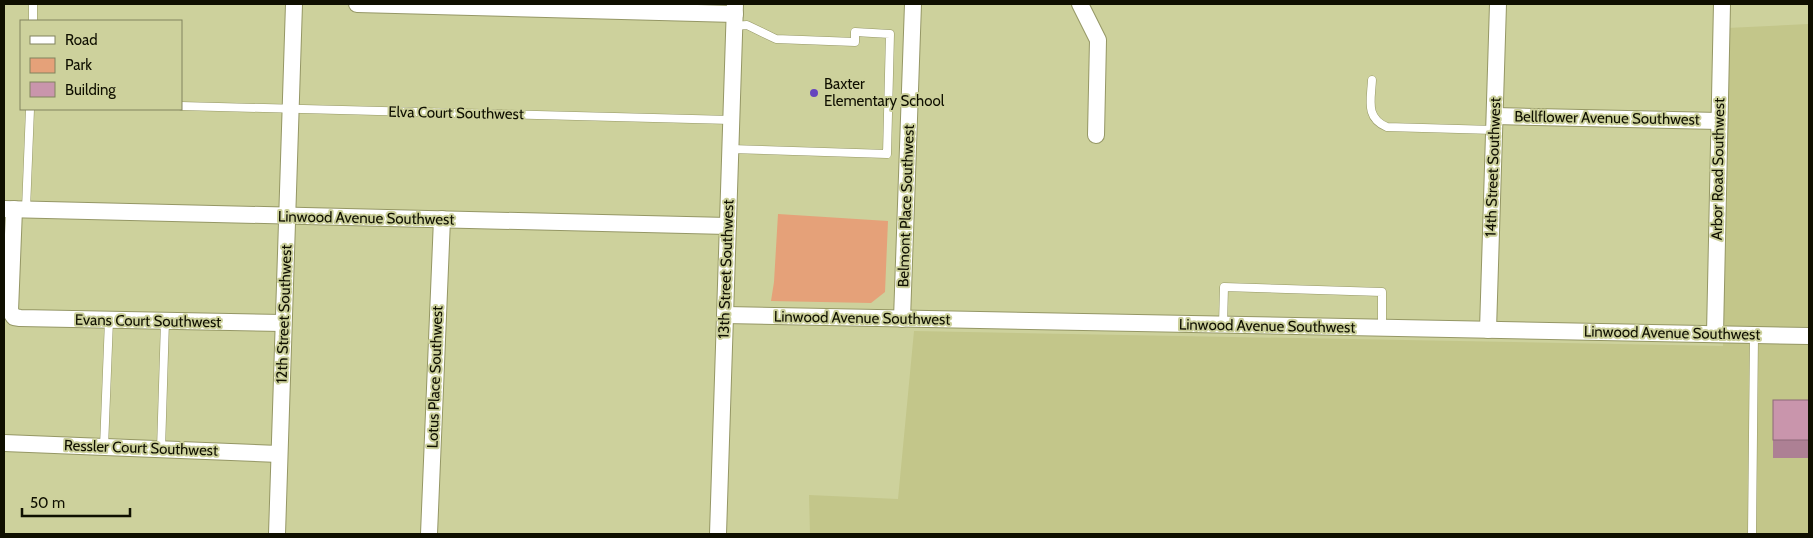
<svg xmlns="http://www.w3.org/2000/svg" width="1813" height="538" font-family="Cabin,sans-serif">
<rect width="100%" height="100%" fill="#cdd19c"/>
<!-- built -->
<path fill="#c3c68a" d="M1809,23V534H810L809,495L898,499L914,331L1723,346L1727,28L1808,24Z"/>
<!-- green -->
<path fill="#e5a179" d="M778,214L888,221L885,292L871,303L771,301L774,282Z"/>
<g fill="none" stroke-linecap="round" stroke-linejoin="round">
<!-- service casing -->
<g stroke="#959765" stroke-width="9">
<g id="service">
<path d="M33,21V4"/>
<path d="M1372,80C1371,100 1365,118 1387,127L1494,130"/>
<path d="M181,106L731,120"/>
<path d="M730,149L887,154L890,34L855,32V42L776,39L747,25L734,26"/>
<path d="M26,209L30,109"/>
<path d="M1223,325L1224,287L1382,292V328"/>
<path d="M104,447L109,320"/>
<path d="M161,449L165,321"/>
<path d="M1752,534L1754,335"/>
</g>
</g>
<!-- minor casing -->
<g stroke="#959765" stroke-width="18">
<g id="minor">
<path d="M357,4L735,14"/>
<path d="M1080,4L1098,40L1096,135"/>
<path d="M1495,116L1719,121"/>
<path d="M4,209L728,226"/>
<path d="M14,209L10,311L14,317L20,318L283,323"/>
<path d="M725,315L1809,336"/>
<path d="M902,319L913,4"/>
<path d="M1488,330L1498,4"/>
<path d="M1715,334L1722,4"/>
<path d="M4,443L279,454"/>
<path d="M277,534L294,4"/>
<path d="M429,534L442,219"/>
<path d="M718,534L735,4"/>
</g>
</g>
<!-- service -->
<use href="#service" stroke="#fff" stroke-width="8"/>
<!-- minor -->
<use href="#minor" stroke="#fff" stroke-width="16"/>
</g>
<!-- wall -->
<rect fill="#ad8094" x="1773" y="400" width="36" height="58"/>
<!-- building -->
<rect fill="#c995ac" stroke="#8d6878" x="1773" y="400" width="36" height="40"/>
<!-- markers -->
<circle fill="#6645be" stroke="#cdd19c" stroke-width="2" cx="814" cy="93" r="5"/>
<g text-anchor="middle" stroke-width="4" stroke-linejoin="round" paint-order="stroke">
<!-- poi labels -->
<g font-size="15" fill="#0f0f00" stroke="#cdd19c" text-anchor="start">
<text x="824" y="89">Baxter<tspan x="824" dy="17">Elementary School</tspan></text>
</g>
<!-- street labels -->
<g font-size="15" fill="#0f0f00" stroke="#cdd19c">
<text transform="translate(456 113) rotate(1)" y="5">Elva Court Southwest</text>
<text transform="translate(1607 118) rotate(1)" y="5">Bellflower Avenue Southwest</text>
<text transform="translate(1493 167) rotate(-88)" y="5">14th Street Southwest</text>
<text transform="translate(1718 169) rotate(-89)" y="5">Arbor Road Southwest</text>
<text transform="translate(906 206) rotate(-88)" y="5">Belmont Place Southwest</text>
<text transform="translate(366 218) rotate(1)" y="5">Linwood Avenue Southwest</text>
<text transform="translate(726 269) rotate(-88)" y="5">13th Street Southwest</text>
<text transform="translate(284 314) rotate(-88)" y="5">12th Street Southwest</text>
<text transform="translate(862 318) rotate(1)" y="5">Linwood Avenue Southwest</text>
<text transform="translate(148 321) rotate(1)" y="5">Evans Court Southwest</text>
<text transform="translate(1267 326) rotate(1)" y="5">Linwood Avenue Southwest</text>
<text transform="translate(1672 333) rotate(1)" y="5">Linwood Avenue Southwest</text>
<text transform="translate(435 377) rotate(-88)" y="5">Lotus Place Southwest</text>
<text transform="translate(141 448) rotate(2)" y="5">Ressler Court Southwest</text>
</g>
</g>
<!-- border -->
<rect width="1813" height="538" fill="none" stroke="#0f0f00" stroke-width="10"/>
<!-- legend -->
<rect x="20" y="20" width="162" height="90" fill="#cdd19c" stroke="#81835e"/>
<rect x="30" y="36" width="25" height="8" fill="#ffffff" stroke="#81835e"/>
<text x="65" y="45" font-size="15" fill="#0f0f00">Road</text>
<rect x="30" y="58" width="25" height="15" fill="#e5a179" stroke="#81835e"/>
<text x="65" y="70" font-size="15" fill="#0f0f00">Park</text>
<rect x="30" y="82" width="25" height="15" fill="#c995ac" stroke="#81835e"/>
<text x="65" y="95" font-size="15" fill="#0f0f00">Building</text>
<!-- scale -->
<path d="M22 508v8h108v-8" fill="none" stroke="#0f0f00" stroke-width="2.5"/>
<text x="30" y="508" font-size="15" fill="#0f0f00" stroke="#cdd19c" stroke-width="4" paint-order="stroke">50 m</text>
</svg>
